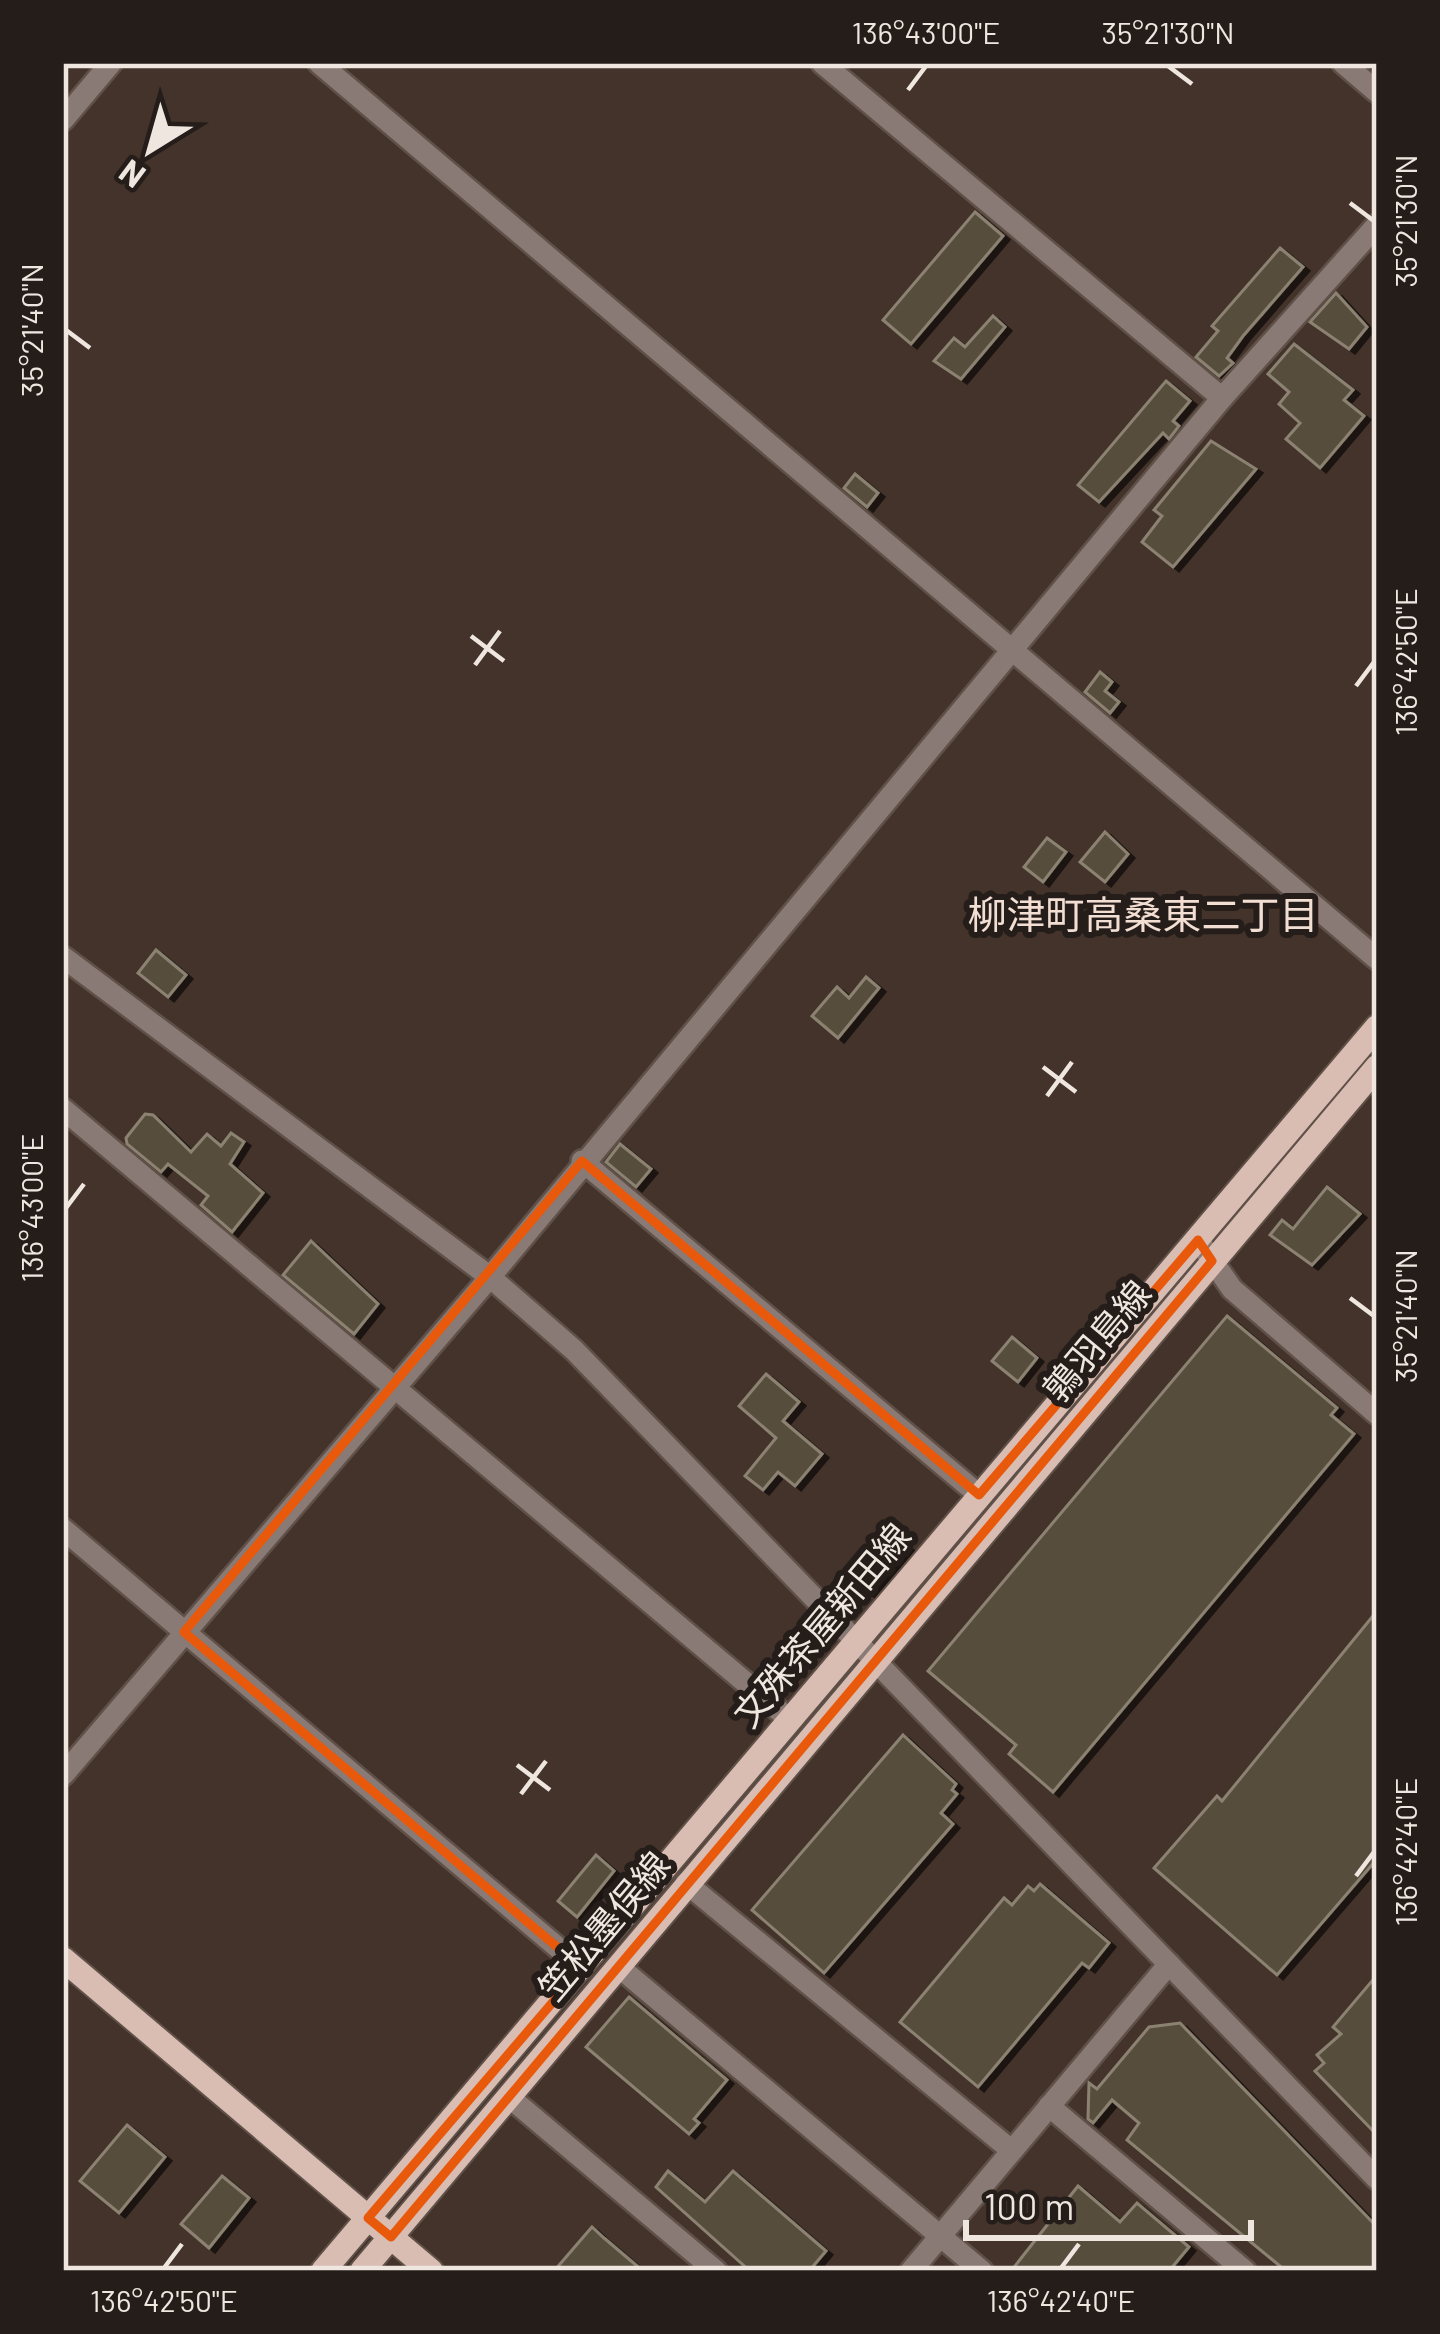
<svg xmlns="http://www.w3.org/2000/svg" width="1440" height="2334" font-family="Barlow,'Noto Sans JP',sans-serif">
<defs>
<filter id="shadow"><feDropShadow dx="6" dy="4" stdDeviation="0" flood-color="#0009"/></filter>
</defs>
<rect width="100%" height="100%" fill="#43332b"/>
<!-- building -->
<g fill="#574d3e" stroke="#8c8271" stroke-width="3" filter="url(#shadow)">
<path d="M975,212L1003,236L911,344L883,320Z"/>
<path d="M1280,248L1303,267L1243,336L1227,358L1233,363L1219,376L1196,357L1218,331L1212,326Z"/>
<path d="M1336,293L1367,327L1349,349L1310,322Z"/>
<path d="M993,316L1005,327L961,379L934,361L954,338L965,347Z"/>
<path d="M1294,344L1353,390L1344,400L1364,416L1320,468L1286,439L1300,423L1279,404L1289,392L1268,374Z"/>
<path d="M1166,381L1190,401L1173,421L1179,426L1169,439L1163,433L1099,502L1078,485Z"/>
<path d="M1211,441L1256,469L1173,567L1142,542L1162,516L1154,510Z"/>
<path d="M855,474L878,493L867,507L844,488Z"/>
<path d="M1100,672L1112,682L1105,691L1119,702L1110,713L1085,692Z"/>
<path d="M1105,832L1128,854L1105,882L1080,862Z"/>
<path d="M1047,838L1066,852L1043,882L1024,867Z"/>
<path d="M156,950L186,975L168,997L138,973Z"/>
<path d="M866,977L879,988L838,1038L812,1016L837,987L849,998Z"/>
<path d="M145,1114L153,1115L191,1152L207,1134L221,1146L231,1133L244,1142L230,1164L263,1193L232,1232L201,1205L208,1196L168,1164L161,1172L127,1144L126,1138Z"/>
<path d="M620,1144L651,1169L636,1187L606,1162Z"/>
<path d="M1327,1187L1360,1214L1312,1265L1270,1235L1282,1220L1293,1229Z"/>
<path d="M311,1241L378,1304L354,1334L283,1275Z"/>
<path d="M1227,1316L1337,1408L1331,1415L1354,1434L1053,1792L1009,1754L1016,1745L928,1671Z"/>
<path d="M1012,1337L1037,1358L1018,1382L992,1361Z"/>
<path d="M766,1374L799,1402L783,1421L822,1454L795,1486L778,1472L763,1490L745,1476L776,1438L739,1406Z"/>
<path d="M897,1537L909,1548L869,1593L857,1583Z"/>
<path d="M1377,1611V1859L1277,1975L1154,1868L1217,1796L1222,1801Z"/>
<path d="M903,1735L956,1784L952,1790L957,1794L941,1813L953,1824L824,1973L752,1910Z"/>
<path d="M596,1855L614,1871L577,1917L558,1901Z"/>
<path d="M1040,1884L1109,1943L1089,1968L1082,1963L978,2087L900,2022L1004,1898L1012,1905L1028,1886L1034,1891Z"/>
<path d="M1377,1975V2135L1315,2071L1324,2063L1317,2055L1341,2034L1333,2027Z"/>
<path d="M629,1997L727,2080L694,2119L699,2123L689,2134L586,2047Z"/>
<path d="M1180,2023L1377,2227V2271H1286L1127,2140L1139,2123L1112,2100L1093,2123L1088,2119L1089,2083L1097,2089L1149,2027Z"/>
<path d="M127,2125L165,2157L119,2213L80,2181Z"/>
<path d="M668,2171L705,2202L733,2171L826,2251L809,2271H750L656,2187Z"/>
<path d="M222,2176L249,2198L209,2248L181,2224Z"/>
<path d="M1078,2186L1120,2222L1137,2203L1189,2247L1169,2271H1011Z"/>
<path d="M592,2227L604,2238L643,2271H554Z"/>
</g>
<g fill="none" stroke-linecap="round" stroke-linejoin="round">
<!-- minor casing -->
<g stroke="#5f5048" stroke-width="26">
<g id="minor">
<path d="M319,63L1377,959"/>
<path d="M822,63L1222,398"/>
<path d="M1343,63L1377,92"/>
<path d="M63,120L111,63"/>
<path d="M63,957L490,1277L574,1350L1377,2179"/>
<path d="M63,1109L789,1719"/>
<path d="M582,1161L979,1495"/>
<path d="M1198,1240L1232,1289L1377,1414"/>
<path d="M63,1529L582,1968"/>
<path d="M63,1775L490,1277L1222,398L1377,225"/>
<path d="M686,1883L1011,2150"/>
<path d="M625,1972L982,2271"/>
<path d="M508,2096L716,2271"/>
<path d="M1049,2106L1245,2271"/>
<path d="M911,2271L1169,1964"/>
</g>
</g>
<!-- major casing -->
<g stroke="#5f5048" stroke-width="28">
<g id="major">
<path d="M63,1959L431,2271"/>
<path d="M323,2271L1377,1027"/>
<path d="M362,2271L1377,1067"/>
</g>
</g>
<!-- minor -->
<use href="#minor" stroke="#897a75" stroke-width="21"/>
<!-- major -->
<use href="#major" stroke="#d9bcb2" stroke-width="24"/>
</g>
<!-- marked area -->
<path fill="none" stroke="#e8590c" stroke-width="9" stroke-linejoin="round" d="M582,1161L979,1495L1198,1240L1212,1261L391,2237L368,2218L582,1968L184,1632Z"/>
<!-- ticks -->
<path fill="none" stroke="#f0e6e0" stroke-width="4.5" d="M1168,66L1192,84M908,90L926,66M1350,203L1374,221M66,330L90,348M471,636L504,661M475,665L500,631M1356,686L1374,662M1043,1067L1076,1092M1047,1096L1072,1062M66,1208L84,1184M1350,1298L1374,1316M517,1765L550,1790M521,1794L546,1761M1356,1876L1374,1852M164,2268L182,2244M1061,2268L1079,2244"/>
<g text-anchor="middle" stroke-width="12" stroke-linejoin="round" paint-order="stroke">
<!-- street labels -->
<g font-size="36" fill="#f0e6e0" stroke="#241d19">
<text transform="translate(1097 1341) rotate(-50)" y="13">鶉羽島線</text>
<text transform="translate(822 1625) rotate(-50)" y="13">文殊茶屋新田線</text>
<text transform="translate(604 1926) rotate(-50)" y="13">笠松墨俣線</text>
</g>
<!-- neighbourhood labels -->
<g font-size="39" fill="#f2ded3" stroke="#241d19">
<text x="1143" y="929">柳津町高桑東二丁目</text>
</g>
</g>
<!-- border -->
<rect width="1440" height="2334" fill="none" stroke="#241d19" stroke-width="132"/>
<!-- north arrow -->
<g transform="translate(150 150) rotate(217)" stroke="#241d19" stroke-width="9" paint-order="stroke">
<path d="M0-9L21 45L0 30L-21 45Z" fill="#f0e6e0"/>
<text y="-18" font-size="33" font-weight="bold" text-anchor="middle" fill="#f0e6e0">N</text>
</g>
<!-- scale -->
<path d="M966 2220v18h285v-18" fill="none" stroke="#f0e6e0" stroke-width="6"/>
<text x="984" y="2220" font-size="36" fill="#f0e6e0" stroke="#241d19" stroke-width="9" paint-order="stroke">100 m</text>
<rect x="66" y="66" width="1308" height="2202" fill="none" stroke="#f0e6e0" stroke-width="4.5"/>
<g font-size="30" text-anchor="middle" fill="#f0e6e0">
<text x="926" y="44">136°43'00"E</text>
<text x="1168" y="44">35°21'30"N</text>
<text transform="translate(1407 221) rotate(-90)" y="10">35°21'30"N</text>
<text transform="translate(33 330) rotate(-90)" y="10">35°21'40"N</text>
<text transform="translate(1407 662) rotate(-90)" y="10">136°42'50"E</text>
<text transform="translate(33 1208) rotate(-90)" y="10">136°43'00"E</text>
<text transform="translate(1407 1316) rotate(-90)" y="10">35°21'40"N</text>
<text transform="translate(1407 1852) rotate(-90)" y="10">136°42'40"E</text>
<text x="164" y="2312">136°42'50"E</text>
<text x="1061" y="2312">136°42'40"E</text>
</g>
</svg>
